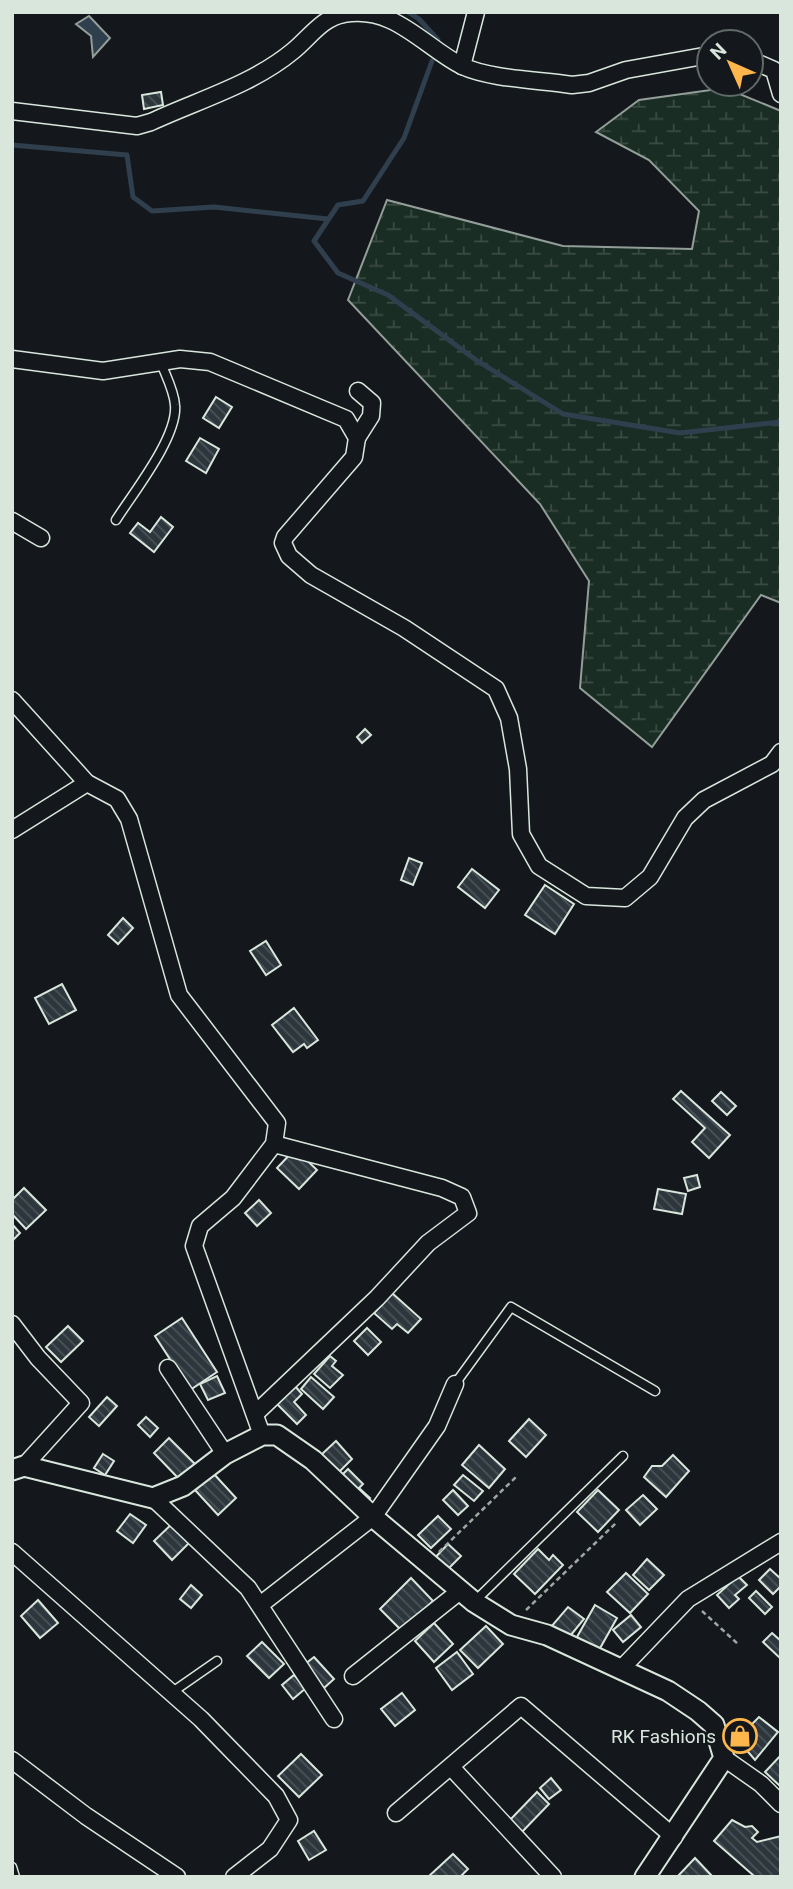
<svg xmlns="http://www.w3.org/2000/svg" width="793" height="1889" font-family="Roboto,sans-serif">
<defs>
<pattern id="wetland-marsh" width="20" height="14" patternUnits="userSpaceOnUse" patternTransform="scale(1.75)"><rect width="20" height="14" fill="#1a2d24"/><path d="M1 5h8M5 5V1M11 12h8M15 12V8" fill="none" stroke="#3b4b43"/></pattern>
<pattern id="building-back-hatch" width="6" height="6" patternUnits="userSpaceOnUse" patternTransform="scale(1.75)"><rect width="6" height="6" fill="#2c363c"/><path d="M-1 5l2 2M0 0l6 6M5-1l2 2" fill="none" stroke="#4a5358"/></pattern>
</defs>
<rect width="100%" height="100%" fill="#14181c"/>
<!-- wetland -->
<path fill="url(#wetland-marsh)" stroke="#939e99" stroke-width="2" d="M725,88L781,111V603L761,595L652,747L580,688L589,581L540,504L348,300L387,200L563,246L692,249L699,211L649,160L596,132L639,100Z"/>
<!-- water -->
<path fill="#2f3f4d" stroke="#939e99" stroke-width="2" d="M89,16L110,38L93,57L91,36L76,24Z"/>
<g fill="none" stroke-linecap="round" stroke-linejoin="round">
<!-- stream -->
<g stroke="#2f3f4d" stroke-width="5">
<path d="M408,12L419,19L438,40"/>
<path d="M432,61L404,138L363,201L338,205L314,241L338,273L388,295L476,360L563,414L680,433L781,422"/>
<path d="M12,145L127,155L133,197L152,211L214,207L328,219"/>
</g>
</g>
<!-- building -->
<g fill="url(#building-back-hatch)" stroke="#d8e6dc" stroke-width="2">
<path d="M161,92L163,105L144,109L142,95Z"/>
<path d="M216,397L232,407L219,428L203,418Z"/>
<path d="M200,438L219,449L206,473L186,461Z"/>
<path d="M161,517L173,527L154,552L130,533L138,523L150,532Z"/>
<path d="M365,729L371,735L362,743L357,737Z"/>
<path d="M409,858L422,863L413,885L401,880Z"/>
<path d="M472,869L499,890L485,908L458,887Z"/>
<path d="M545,885L574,904L555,934L525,915Z"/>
<path d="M123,918L133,928L118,944L108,935Z"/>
<path d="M266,941L281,965L266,975L250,951Z"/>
<path d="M62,984L76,1010L49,1024L35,998Z"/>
<path d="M294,1008L318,1040L307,1048L304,1044L293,1052L272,1025Z"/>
<path d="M681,1091L730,1135L709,1158L692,1142L705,1128L673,1099Z"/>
<path d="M721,1092L736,1106L727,1115L712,1101Z"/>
<path d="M295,1149L317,1170L299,1189L277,1168Z"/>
<path d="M697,1175L700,1187L688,1191L684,1178Z"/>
<path d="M24,1188L46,1210L26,1229L12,1214V1200Z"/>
<path d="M658,1189L686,1194L682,1214L654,1209Z"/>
<path d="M259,1200L271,1213L257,1226L245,1213Z"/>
<path d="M12,1224L20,1233L12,1241Z"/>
<path d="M392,1293L421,1319L408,1333L397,1324L392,1329L374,1313Z"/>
<path d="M182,1318L217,1372L190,1390L155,1336Z"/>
<path d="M68,1326L83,1341L61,1362L46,1347Z"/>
<path d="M367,1328L381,1342L368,1355L354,1341Z"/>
<path d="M330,1356L336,1361L332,1366L343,1375L330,1388L314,1374Z"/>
<path d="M217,1376L225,1393L208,1400L200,1384Z"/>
<path d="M311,1377L334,1397L323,1409L301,1389Z"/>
<path d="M295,1386L302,1394L294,1402L306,1415L297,1424L276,1403Z"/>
<path d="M107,1397L117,1406L99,1426L89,1417Z"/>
<path d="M146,1417L158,1428L150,1437L138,1425Z"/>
<path d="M529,1419L546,1435L526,1457L509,1441Z"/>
<path d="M169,1438L198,1467L182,1482L154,1453Z"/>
<path d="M336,1441L352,1459L338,1473L321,1455Z"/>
<path d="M479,1445L505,1469L489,1488L462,1465Z"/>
<path d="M103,1454L114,1461L105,1475L94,1468Z"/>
<path d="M673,1455L689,1471L666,1497L644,1477L652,1466H662Z"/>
<path d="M348,1469L363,1484L359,1488L370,1498L362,1506L336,1481Z"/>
<path d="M213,1473L236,1498L218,1515L195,1490Z"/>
<path d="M463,1475L483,1491L474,1501L454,1485Z"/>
<path d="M453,1490L468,1506L458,1515L443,1500Z"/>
<path d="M598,1490L619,1510L598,1532L577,1512Z"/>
<path d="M643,1495L657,1509L640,1525L626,1510Z"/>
<path d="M130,1514L146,1525L133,1543L117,1531Z"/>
<path d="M438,1516L451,1529L431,1548L418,1535Z"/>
<path d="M177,1519L194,1538L172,1560L154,1541Z"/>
<path d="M448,1544L461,1556L442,1575L430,1563Z"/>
<path d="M538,1549L549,1560L553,1555L563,1565L535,1594L514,1574Z"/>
<path d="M647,1559L664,1575L649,1590L633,1575Z"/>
<path d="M770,1569L781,1579V1586L773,1594L759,1580Z"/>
<path d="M626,1573L648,1594L630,1613L607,1592Z"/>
<path d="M738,1576L747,1585L735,1595L739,1599L729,1608L717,1595Z"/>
<path d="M411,1578L433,1601L402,1631L380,1609Z"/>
<path d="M191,1585L202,1595L191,1608L180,1599Z"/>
<path d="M756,1591L772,1607L765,1614L749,1598Z"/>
<path d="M38,1600L58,1623L40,1638L21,1616Z"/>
<path d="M595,1605L617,1618L599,1650L577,1637Z"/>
<path d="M568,1607L584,1619L566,1641L550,1628Z"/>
<path d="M631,1615L641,1627L623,1642L613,1630Z"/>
<path d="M434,1623L453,1644L434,1662L415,1641Z"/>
<path d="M486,1626L503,1644L478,1668L460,1650Z"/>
<path d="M772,1633L781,1641V1659L763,1642Z"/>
<path d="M262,1642L284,1664L269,1678L247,1656Z"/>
<path d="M457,1652L473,1674L452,1690L436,1668Z"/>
<path d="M314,1657L334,1679L324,1688L304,1665Z"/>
<path d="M294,1675L306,1688L293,1699L282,1685Z"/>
<path d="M402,1693L415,1710L395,1726L381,1709Z"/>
<path d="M759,1717L778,1732L755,1760L737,1739Z"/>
<path d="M301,1754L322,1775L299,1797L278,1776Z"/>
<path d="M781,1755V1787L765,1772Z"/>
<path d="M551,1778L561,1790L549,1799L540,1788Z"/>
<path d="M537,1792L549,1804L520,1834L508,1822Z"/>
<path d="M732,1820L745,1827L752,1826L758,1832L752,1838L757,1842L781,1836V1877H751L753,1875L714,1841Z"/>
<path d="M314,1831L326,1850L309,1860L298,1841Z"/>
<path d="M453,1854L468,1869L460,1877H428Z"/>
<path d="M695,1858L713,1877H677Z"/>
</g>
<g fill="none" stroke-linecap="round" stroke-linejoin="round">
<!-- service casing -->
<g stroke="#d8e6dc" stroke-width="11">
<g id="service">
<path d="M116,520C133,493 178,437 175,405C174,391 166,376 161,363"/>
<path d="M455,1384L511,1307L655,1391"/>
<path d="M474,1602L623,1456"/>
<path d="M171,1693L217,1661"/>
<path d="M12,1867L15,1877"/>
</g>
</g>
<!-- minor casing -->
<g stroke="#d8e6dc" stroke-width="19">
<g id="minor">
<path d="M751,60L774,70L781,94"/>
<path d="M462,66L476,12"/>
<path d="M12,111L137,126L151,122C198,100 252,85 293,51C309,38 323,17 344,14C394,5 423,46 462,66C490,79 540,80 572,85L589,83L626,70L709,55"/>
<path d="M12,359L103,371L180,359L210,362L346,419L357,438L354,457L285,537L283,543L289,556L311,575L404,628L496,689L509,718L518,769L521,834L539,866L586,896L625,898L650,877L685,818L704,800L772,764L781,752"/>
<path d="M357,438L371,416L372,403L358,391"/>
<path d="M12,521L41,538"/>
<path d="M12,700L87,783L117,799L129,819L179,995L277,1123L274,1144L233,1198L200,1226L194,1246L262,1435"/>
<path d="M12,830L87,783"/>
<path d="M12,1324L38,1358L81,1403L24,1466"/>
<path d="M168,1368L225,1454"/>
<path d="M255,1414L377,1298L428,1243L468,1213L462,1197L442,1188L274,1144"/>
<path d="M153,1498L248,1588L334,1719"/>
<path d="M12,1552L201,1719L276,1796L289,1820L270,1849L234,1877"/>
<path d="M260,1605L373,1517L437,1426L455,1384"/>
<path d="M621,1669L688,1599L781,1542"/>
<path d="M353,1676L460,1591"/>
<path d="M724,1758L761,1784L781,1804"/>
<path d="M12,1760L86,1816L177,1877"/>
<path d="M451,1767L553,1877"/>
<path d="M396,1813L521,1706L674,1837"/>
</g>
</g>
<!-- tertiary casing -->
<g stroke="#d8e6dc" stroke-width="23">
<path id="tertiary" d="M12,1470L24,1466L153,1498L183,1486L225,1454L262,1435H277L313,1460L373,1517L474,1602L511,1625L547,1635L668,1691L698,1711L714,1725L724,1758L645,1877"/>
</g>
<!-- path -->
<g stroke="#9da8a2" stroke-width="2.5" stroke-dasharray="5 3.5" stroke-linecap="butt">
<path d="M439,1552L516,1477"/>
<path d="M526,1610L617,1522"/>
<path d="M702,1611L738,1644"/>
</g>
<!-- service -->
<use href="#service" stroke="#14181c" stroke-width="8"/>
<!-- minor -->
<use href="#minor" stroke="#14181c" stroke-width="16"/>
<!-- tertiary -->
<use href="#tertiary" stroke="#14181c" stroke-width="19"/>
</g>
<!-- icons -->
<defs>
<g id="shop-ring" transform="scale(1.75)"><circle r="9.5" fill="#14181c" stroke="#ffb74d" stroke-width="1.5"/><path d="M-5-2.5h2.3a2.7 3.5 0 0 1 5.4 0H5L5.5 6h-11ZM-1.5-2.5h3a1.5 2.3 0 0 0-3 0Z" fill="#ffb74d"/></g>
</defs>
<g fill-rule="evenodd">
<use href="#shop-ring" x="740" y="1736"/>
</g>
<g text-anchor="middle" stroke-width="5" stroke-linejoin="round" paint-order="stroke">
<!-- poi labels -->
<g font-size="19" fill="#d8e6dc" stroke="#14181c" text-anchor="end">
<text x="716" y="1743">RK Fashions</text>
</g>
</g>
<!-- border -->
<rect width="793" height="1889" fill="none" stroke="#d8e6dc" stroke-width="28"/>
<!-- north arrow -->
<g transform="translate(730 63) rotate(315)"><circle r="33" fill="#14181c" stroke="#626a69" stroke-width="2"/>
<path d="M0-5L12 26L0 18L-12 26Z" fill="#ffb74d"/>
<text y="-10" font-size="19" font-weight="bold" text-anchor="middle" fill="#d8e6dc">N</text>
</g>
</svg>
